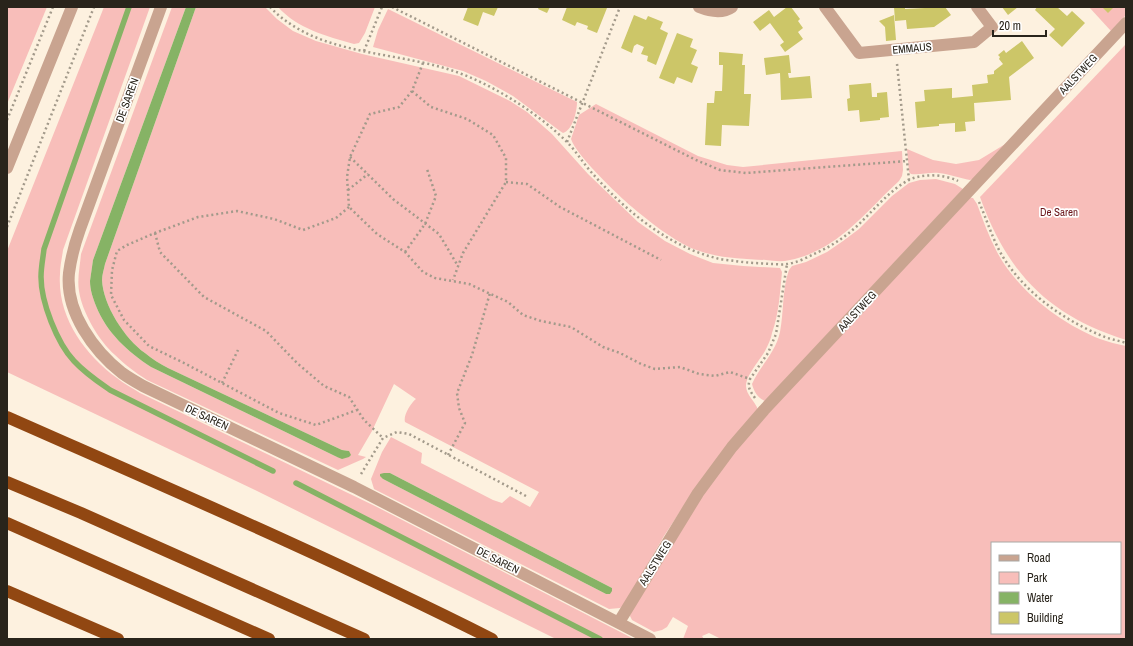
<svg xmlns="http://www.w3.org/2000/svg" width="1133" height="646" font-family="'Archivo Narrow',sans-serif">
<rect width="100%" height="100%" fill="#fdf1df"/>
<!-- green -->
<g fill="#f8beba" fill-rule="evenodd">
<path d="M7,7H47L7,104Z"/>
<path d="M104,7H150L63,250C62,258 60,266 60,274C57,316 84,354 117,378C124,384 133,388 140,393L375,506L634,639H556L255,490L7,372V251Z"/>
<path d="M172,7H186L93,260C92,267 91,274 90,281C90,290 93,298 96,306C107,333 127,351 151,367L337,457L349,451L342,450L168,368C160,364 152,359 145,353C125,339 103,305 102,280C102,275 104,269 105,264L196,7H265L277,19L293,31L316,41L362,54L459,76L510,101L527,112L552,134L588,174L638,222L665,241L690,254L713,263L743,266L780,268L782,272C780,292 779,314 772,333C771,339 768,345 765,351C760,360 746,375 746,386C746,395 756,402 758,410L693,492L664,536L624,605L620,608L609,609L374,489L371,479L382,452L391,437L422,453L421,463L493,500L502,503L510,496L530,507L539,492L405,422C403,415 411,403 416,399L394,384L372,431L358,455L366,457L363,459L338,470L147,380C135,372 125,365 115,355C99,341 82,312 79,291C77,279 80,266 81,254ZM384,473H390L612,588L610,594H606L383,479Z"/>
<path d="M278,7H375L365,33L359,43L354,44C326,36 298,29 278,7Z"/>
<path d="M1089,7H1126V15L1111,31Z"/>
<path d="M388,9L577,102C577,111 573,130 563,133L560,131L513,96L486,81L463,71L373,47L378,30Z"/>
<path d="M1126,44V340C1049,316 1007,273 980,197Z"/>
<path d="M596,104L698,156L727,165L743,167L902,151L903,170L902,176L899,181C879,199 861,221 839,237C826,247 807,257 790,260C782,262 774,261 766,260C741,259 715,258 691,248C670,238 650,222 632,207C618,195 576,155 571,139L579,115Z"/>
<path d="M1007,143L973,179L970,180C960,178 949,174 939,173C930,172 920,175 911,174L909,172L907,149L933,160L956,164L979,160Z"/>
<path d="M936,179L955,184L963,189L765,401C758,398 754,392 752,384C760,366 776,352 780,332C784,312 782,289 789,270L792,266L806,262L827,252L843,241L859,229L892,196L909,183L920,180Z"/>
<path d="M967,197L973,198L977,204C983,220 989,237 997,252C1017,290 1060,323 1100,339C1108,342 1117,344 1126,346V639H721L709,633L702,636L704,639H683L688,626L673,617L667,627L662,630L654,632L632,620L630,616L631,610L702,494L737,449L767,413ZM992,543H1120V633H992Z"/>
</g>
<!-- water -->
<g fill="#86b365">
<path d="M186,7H196L105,264C104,269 102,275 102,280C103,305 125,339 145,353C152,359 160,364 168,368L342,450L349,451L351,455L349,457L342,459L337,457L151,367C127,351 107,333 96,306C93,298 90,290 90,281C91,274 92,267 93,260Z"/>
<path d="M384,473H390L612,588V591L610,594H606L383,479L380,476V474Z"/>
</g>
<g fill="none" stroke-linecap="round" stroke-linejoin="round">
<!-- stream -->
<g stroke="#86b365" stroke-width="5.5">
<path d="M129,7L44,249C43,258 41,267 41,277C41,302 57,343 74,361C85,373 97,381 110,390L273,471"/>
<path d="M296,483L600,639"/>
</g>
</g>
<!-- building -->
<g fill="#ccc668">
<path d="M468,7H498L494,16L483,12L478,26L463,20Z"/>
<path d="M539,7H550L547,13L538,9Z"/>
<path d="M567,7H604L607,8L597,33L587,29L588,26L577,22L575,26L562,20Z"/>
<path d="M787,7H791L800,19L798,21L803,28L798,32L803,39L785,52L780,45L784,42L770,23L760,31L753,22L769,10L774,17Z"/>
<path d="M894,7H905V9L945,7L951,15L934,27L907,29L906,20L895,21Z"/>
<path d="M1002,7H1018L1008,15Z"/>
<path d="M1037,7H1057L1067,16L1072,11L1085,23L1062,47L1049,35L1055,29L1035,10Z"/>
<path d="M1102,7H1114L1108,13Z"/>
<path d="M634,15L646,20L648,16L663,22L660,29L668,33L656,65L647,61L648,56L641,54L644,47L637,44L634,46L632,53L621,48Z"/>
<path d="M894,15L896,40L886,41L885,27L879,21Z"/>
<path d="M677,33L693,39L690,47L697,50L691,64L698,67L692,83L677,77L674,84L659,78Z"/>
<path d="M1022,41L1034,58L1009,77L1011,100L974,103L975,121L965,122L966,131L955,132V123L939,124V126L917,128L915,102L925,101L924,90L952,88V98L973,96L972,85L988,83L987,75L994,74V71L1003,64L999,59L1000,57L998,55L1004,50L1006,53Z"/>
<path d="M719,52L743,54L742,65H745L744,94H751L749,126L722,125L721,146L705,145L707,103H714L715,91H722L723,65H719Z"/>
<path d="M789,55L791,73H788L789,78L810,76L812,98L781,100L780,73L766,75L764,58Z"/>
<path d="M871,83L872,97H877V93L887,92L889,117L880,118V120L860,122L859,110L848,111L847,99L850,98L849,85Z"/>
</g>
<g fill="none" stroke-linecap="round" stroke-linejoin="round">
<!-- path -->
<g stroke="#a39a8b" stroke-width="2.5" stroke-dasharray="2 3" stroke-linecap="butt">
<path d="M270,7C313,52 380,51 437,66C464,73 489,85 513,100C532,112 551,126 567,142C576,151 583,163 592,173C624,209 667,246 716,258C722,260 729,260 735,261C747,263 759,263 771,264C776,264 782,265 787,264C796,263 806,258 814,254C830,247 844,238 857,226C873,211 888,192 907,181C921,173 944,174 958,181"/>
<path d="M392,7L696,160L720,170L746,173L907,161"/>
<path d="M364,51L382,7"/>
<path d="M423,63L412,91L399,107L370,114L350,157L347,177L349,207L377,234L405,252L423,272L435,278L469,284L508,302L523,315L541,321L571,327L603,347L620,353L641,364L655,369L680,367L699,374L715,376L730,372L750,379"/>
<path d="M897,64L909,180"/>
<path d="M412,91L431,107L467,119L493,135L506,158V182L463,253L453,280"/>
<path d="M7,120L53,7"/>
<path d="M567,142L620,7"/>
<path d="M350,157L393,199L439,234L458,266"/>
<path d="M506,182L527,184L560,207L661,260"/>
<path d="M348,190L368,174"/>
<path d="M979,202C986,218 991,234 999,250C1020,289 1060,318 1100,335C1108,339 1117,340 1126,343"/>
<path d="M349,207L336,218L303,230L274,219L237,211L198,217L155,233L127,245L117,251L112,270L111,295L124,320L149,346L184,363L279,413L316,425L357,410"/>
<path d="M7,227L94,7"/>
<path d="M155,233L160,252L204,297L266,331L297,363L324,386L349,397L364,420L383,438"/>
<path d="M405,252L425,224L436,196L427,169"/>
<path d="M222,383L238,350"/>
<path d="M755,398C750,391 747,387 750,379L768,353L776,334L787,264"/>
<path d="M448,455L465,423L459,408L457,393L472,355L490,293"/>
<path d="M361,474L383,438L397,432L409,434L526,496"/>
</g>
<!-- minor -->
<g stroke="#c9a490" stroke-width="12">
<path d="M161,7L80,229C75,243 71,258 69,273C65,312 94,351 122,373C129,378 136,382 143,386L354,487L650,639"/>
<path d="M699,7C709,11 722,14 732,7"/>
<path d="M825,7L859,53L974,42L992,27L977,7"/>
<path d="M619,622L698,493L732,447L764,410L1126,23"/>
</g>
<!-- tertiary -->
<path stroke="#c9a490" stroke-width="12" d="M7,168L72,7"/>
<!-- motorway -->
<g stroke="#914712" stroke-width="12">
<path d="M7,417C170,489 333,559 492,639"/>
<path d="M7,482L81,513L364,639"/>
<path d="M7,523L269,639"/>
<path d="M7,591L118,639"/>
</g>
</g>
<g text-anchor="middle" stroke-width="3.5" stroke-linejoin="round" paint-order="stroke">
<!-- street labels -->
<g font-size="11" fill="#29241b" stroke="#fff">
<text transform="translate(912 48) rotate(-5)" y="4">EMMAUS</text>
<text transform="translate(1078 74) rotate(-47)" y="4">AALSTWEG</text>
<text transform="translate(127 100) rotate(-70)" y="4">DE SAREN</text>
<text transform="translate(857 311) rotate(-47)" y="4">AALSTWEG</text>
<text transform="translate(207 417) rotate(25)" y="4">DE SAREN</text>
<text transform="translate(498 560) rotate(27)" y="4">DE SAREN</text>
<text transform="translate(655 563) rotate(-58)" y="4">AALSTWEG</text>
</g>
<!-- park labels -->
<g font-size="11" fill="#6a151a" stroke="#fff">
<text x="1059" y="216">De Saren</text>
</g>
</g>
<!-- border -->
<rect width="1133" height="646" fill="none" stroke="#29241b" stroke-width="16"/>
<!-- legend -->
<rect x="991" y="542" width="130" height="92" fill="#ffffff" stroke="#a9a7a4"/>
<rect x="999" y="555" width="20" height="6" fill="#c9a490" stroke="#a9a7a4"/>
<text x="1027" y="562" font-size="12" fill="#29241b">Road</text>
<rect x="999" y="572" width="20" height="12" fill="#f8beba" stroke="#a9a7a4"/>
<text x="1027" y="582" font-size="12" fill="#29241b">Park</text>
<rect x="999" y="592" width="20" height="12" fill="#86b365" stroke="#a9a7a4"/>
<text x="1027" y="602" font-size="12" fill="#29241b">Water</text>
<rect x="999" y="612" width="20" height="12" fill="#ccc668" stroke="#a9a7a4"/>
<text x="1027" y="622" font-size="12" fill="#29241b">Building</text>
<!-- scale -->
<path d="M993 30v6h53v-6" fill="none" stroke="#29241b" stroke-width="2"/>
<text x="999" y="30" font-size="12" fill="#29241b" stroke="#ffffff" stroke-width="3" paint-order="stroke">20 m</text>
</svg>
